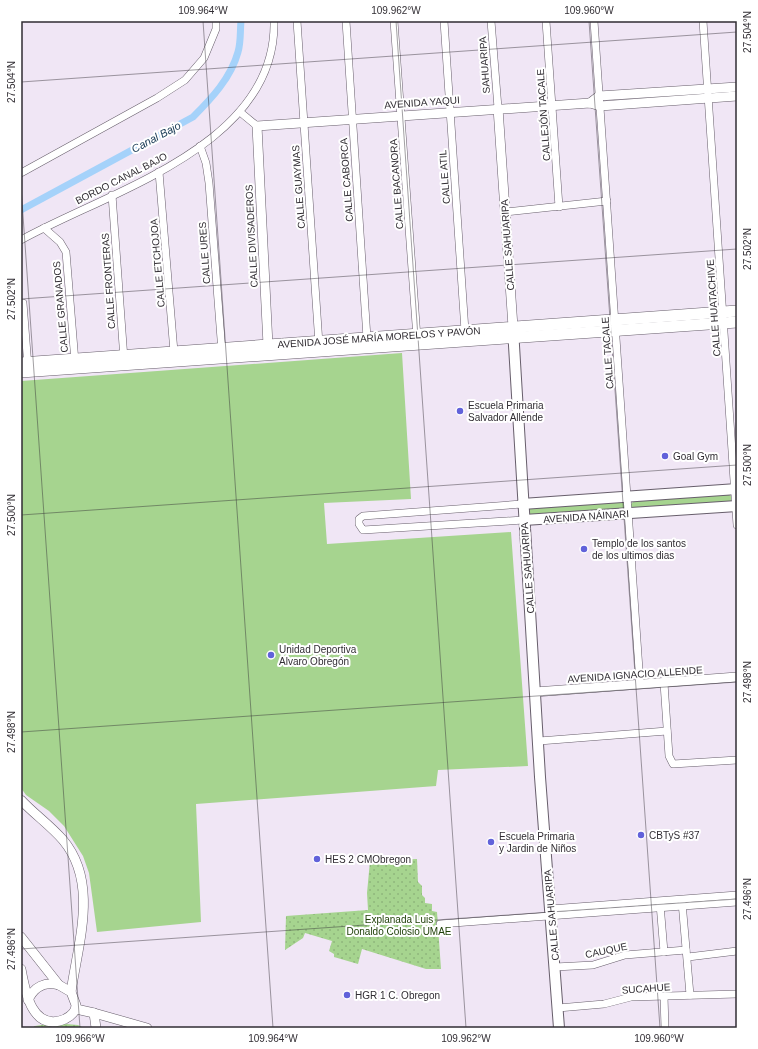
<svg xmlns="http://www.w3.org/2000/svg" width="758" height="1049" font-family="Helvetica,sans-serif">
<defs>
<pattern id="park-dots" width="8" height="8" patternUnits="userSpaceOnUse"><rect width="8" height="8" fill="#a6d48f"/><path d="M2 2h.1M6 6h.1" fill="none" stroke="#8fb67c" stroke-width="1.8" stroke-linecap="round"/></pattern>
</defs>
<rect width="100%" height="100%" fill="#f0e6f5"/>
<!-- grass -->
<g fill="#a6d48f">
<path d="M402,353L411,499L324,503L327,544L511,532L528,766L438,770L436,786L196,804L201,922L97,932L89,873L83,856L64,826L49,811L26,795L21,788V381Z"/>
<path d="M726,493L731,496V502L633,510L631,508V504L635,500Z"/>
<path d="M619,500L624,503V509L531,517L524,511L528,507Z"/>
</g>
<!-- park -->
<g fill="url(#park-dots)">
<path d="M417,859L418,882L422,886V895L425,898V903L432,904V911L437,912L441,969H426L362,949L358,964L334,957V954L329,951L332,941L305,933L303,938L285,950L286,916L368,910L367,893L370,861Z"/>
<path d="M54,1023L78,1025L84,1028H32L35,1026Z"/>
</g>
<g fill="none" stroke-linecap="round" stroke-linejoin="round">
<!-- canal -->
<path stroke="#a5d2fa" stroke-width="7" d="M21,210L193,117C211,99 231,78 238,52C241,42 240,31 241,21"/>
<!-- minor casing -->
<g stroke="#675e6b" stroke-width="8">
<g id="minor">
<path d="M297,21L319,344"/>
<path d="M346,21L367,338"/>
<path d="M394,21L417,338"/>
<path d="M444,21L465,331"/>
<path d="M491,21L498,108"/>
<path d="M546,21L559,207"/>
<path d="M594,21L640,684"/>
<path d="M703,21L737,525"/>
<path d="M240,112L257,126"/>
<path d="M200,146L206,163L209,183L222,352"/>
<path d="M159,172L174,352"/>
<path d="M21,173L157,98L185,80L204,58L216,29V21"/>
<path d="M112,195L124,359"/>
<path d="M505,212L607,201"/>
<path d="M44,228L60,242L66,252L75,362"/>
<path d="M21,240C109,191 277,146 274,21"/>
<path d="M23,303L28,367"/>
<path d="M522,504L363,516L359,519V524L363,530L524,520"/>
<path d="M664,683L669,756L673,764L737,760"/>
<path d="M539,741L667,731"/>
<path d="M682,902L690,995"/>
<path d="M660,904L664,952"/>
<path d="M550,909L737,895"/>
<path d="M440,924L737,902"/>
<path d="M688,957L737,951"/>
<path d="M555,967L593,965L625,955L686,950"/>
<path d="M664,996L665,1028"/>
<path d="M558,1008L604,1004L631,997L737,994"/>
</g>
</g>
<!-- tertiary casing -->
<g stroke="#675e6b" stroke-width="10">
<g id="tertiary">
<path d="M590,103L599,96L737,87"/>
<path d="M498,108L513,327"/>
<path d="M268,345L257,126L590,103L600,106L737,96"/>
<path d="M535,692L737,677"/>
<path d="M21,800C34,814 50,825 63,840C99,883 78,943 71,992"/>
<path d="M21,937L59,985L71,992L76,1005C76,1012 71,1016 65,1019C32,1033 25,991 21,969"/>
<path d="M28,1000C34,987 45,981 59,985"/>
<path d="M76,1009L94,1013L147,1028"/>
<path d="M94,1013L96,1028"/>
</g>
</g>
<!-- secondary casing -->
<g stroke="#675e6b" stroke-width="12">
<g id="secondary">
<path d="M513,329L540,777L559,1028"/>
<path d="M522,504L737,489"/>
<path d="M524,520L737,506"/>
</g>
</g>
<!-- primary casing -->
<g stroke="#675e6b" stroke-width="12">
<g id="primary">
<path d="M21,363L737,311"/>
<path d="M21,372L737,322"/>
</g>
</g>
<!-- minor -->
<use href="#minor" stroke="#fff" stroke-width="7"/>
<!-- tertiary -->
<use href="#tertiary" stroke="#fff" stroke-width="9"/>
<!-- secondary -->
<use href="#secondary" stroke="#fff" stroke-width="10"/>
<!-- primary -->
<use href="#primary" stroke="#fff" stroke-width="11"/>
</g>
<!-- ticks -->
<path fill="none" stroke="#312d33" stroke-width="1" stroke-opacity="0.45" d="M203,21L273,1028M396,21L466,1028M589,21L660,1028M21,82L737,32M21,187L80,1028M21,299L737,249M21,515L737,465M21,732L737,682M21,949L737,899"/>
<!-- markers -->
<g fill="#6162da" stroke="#fff" stroke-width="1.5">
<circle cx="460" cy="411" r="4"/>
<circle cx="665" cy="456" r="4"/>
<circle cx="584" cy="549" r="4"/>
<circle cx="271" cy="655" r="4"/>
<circle cx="641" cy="835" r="4"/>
<circle cx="491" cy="842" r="4"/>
<circle cx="317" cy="859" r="4"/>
<circle cx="347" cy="995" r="4"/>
</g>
<g text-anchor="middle" stroke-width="4" stroke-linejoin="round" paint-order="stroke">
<!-- street labels -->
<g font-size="10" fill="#312d33" stroke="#fff">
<text transform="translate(484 65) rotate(-94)" y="4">SAHUARIPA</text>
<text transform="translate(422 102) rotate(-4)" y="4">AVENIDA YAQUI</text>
<text transform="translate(543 115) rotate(-94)" y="4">CALLEJÓN TACALE</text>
<text transform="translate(444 177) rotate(-94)" y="4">CALLE ATIL</text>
<text transform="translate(121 178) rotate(-27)" y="4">BORDO CANAL BAJO</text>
<text transform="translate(346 180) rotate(-94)" y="4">CALLE CABORCA</text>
<text transform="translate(396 184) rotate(-94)" y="4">CALLE BACANORA</text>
<text transform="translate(298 187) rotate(-94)" y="4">CALLE GUAYMAS</text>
<text transform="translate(251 236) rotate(-93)" y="4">CALLE DIVISADEROS</text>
<text transform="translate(507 245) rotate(-94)" y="4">CALLE SAHUARIPA</text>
<text transform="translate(204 253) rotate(-94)" y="4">CALLE URES</text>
<text transform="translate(157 263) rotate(-95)" y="4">CALLE ETCHOJOA</text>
<text transform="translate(108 281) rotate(-94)" y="4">CALLE FRONTERAS</text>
<text transform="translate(60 307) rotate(-95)" y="4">CALLE GRANADOS</text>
<text transform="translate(713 308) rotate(-94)" y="4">CALLE HUATACHIVE</text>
<text transform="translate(379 337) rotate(-4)" y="4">AVENIDA JOSÉ MARÍA MORELOS Y PAVÓN</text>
<text transform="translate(607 353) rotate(-94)" y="4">CALLE TACALE</text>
<text transform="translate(586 516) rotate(-4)" y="4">AVENIDA NÁINARI</text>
<text transform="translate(527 568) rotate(-94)" y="4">CALLE SAHUARIPA</text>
<text transform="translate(635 674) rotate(-4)" y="4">AVENIDA IGNACIO ALLENDE</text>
<text transform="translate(551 915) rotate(-95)" y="4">CALLE SAHUARIPA</text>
<text transform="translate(606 950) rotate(-12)" y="4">CAUQUE</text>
<text transform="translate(646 988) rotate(-4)" y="4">SUCAHUE</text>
</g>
<!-- poi labels -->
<g font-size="10" fill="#312d33" stroke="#fff" text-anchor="start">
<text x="468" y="409">Escuela Primaria<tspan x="468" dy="12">Salvador Allende</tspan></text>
<text x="673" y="460">Goal Gym</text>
<text x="592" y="547">Templo de los santos<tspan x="592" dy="12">de los ultimos dias</tspan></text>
<text x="279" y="653">Unidad Deportiva<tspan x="279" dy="12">Alvaro Obregón</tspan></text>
<text x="649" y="839">CBTyS #37</text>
<text x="499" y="840">Escuela Primaria<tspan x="499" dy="12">y Jardin de Niños</tspan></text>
<text x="325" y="863">HES 2 CMObregon</text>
<text x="355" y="999">HGR 1 C. Obregon</text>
</g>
<!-- park labels -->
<g font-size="10" fill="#204109" stroke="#fff">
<text x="399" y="923">Explanada Luis<tspan x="399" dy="12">Donaldo Colosio UMAE</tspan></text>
</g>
<!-- water labels -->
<g font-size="11" font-style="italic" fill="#173953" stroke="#fff">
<text transform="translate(156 137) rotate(-28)" y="4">Canal Bajo</text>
</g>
</g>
<!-- border -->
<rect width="758" height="1049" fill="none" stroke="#ffffff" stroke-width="44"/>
<rect x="22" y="22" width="714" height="1005" fill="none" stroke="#312d33" stroke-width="1.5"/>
<g font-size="10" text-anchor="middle" fill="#312d33">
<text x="203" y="14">109.964°W</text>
<text x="396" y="14">109.962°W</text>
<text x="589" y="14">109.960°W</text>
<text transform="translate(747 32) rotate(-90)" y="4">27.504°N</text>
<text transform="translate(11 82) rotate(-90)" y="4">27.504°N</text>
<text transform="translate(747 249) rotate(-90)" y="4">27.502°N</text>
<text transform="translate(11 299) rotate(-90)" y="4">27.502°N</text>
<text transform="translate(747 465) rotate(-90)" y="4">27.500°N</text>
<text transform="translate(11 515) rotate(-90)" y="4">27.500°N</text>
<text transform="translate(747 682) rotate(-90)" y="4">27.498°N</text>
<text transform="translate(11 732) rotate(-90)" y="4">27.498°N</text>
<text transform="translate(747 899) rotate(-90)" y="4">27.496°N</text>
<text transform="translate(11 949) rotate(-90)" y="4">27.496°N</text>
<text x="80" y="1042">109.966°W</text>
<text x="273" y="1042">109.964°W</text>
<text x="466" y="1042">109.962°W</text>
<text x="659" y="1042">109.960°W</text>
</g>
</svg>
